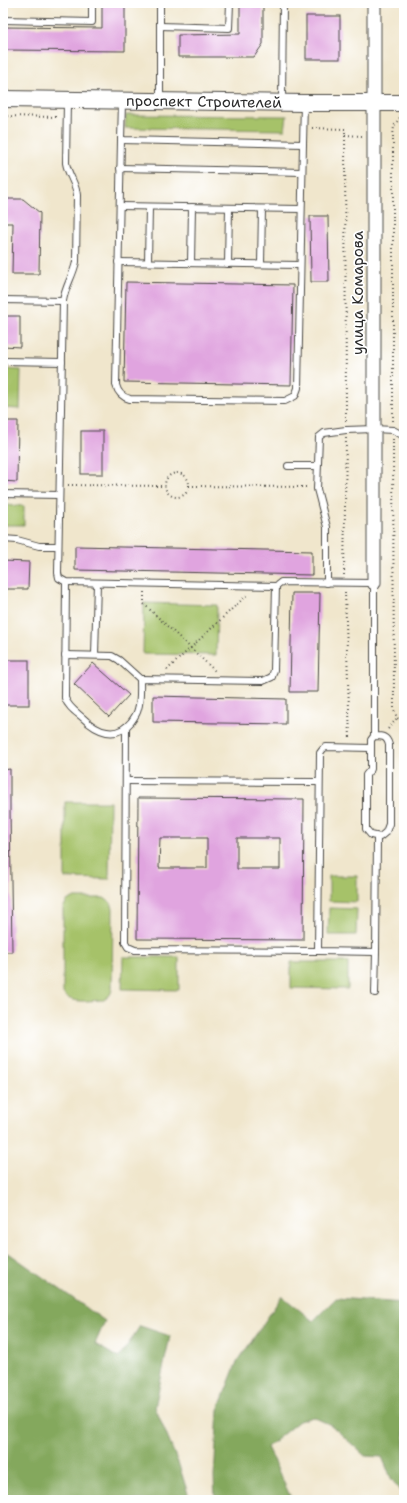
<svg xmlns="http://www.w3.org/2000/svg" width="407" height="1503" font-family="'Shantell Sans',sans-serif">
<rect width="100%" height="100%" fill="#fff"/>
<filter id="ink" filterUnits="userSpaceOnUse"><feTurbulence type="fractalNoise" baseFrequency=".025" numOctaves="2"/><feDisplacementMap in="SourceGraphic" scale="8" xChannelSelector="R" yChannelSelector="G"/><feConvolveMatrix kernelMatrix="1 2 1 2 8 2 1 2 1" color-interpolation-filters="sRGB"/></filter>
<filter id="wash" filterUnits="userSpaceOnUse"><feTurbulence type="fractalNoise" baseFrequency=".012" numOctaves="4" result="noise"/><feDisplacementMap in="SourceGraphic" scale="16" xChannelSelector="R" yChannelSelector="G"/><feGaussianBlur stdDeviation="0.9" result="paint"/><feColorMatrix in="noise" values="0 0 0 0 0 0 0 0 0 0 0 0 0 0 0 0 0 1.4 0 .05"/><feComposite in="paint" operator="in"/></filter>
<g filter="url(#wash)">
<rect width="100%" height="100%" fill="#f0e6cc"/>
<!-- green -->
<g fill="#a6c269" stroke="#68764a">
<path d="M126,115L287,116L285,130L125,128Z"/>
<path d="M3,369L21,370L20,409L3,408Z"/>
<path d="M3,505L24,506V525H3Z"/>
<path d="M144,603L217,605L216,655L143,654Z"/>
<path d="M65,802H110L109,879L65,878Z"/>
<path d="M329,876H357V902L329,901Z"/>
<path d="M72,898H104L110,902L113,908L112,990L110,995L104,1000C91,1000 70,1005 63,993V908L67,901Z"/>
<path d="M329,908L357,909L356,935H328Z"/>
<path d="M123,957H179V990L122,989Z"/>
<path d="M291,962H348V989L291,988Z"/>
</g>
<!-- forest -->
<g fill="#84a85d" stroke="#586a44">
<path d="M3,1252L10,1254L105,1321L95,1344L119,1358L140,1326L170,1336L155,1407L179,1465L190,1500H3Z"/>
<path d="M282,1296L313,1321L336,1298L404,1303V1497L391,1478L382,1457L365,1456L331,1425L313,1417L299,1421L267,1447L292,1500H215L214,1477L218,1410L236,1364Z"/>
</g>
<g id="blocks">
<!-- building -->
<g fill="#e0a4df" fill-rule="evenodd">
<path d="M102,3H125V51L3,50V27L102,28Z"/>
<path d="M240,3H263V44L254,57H178V35L240,34Z"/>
<rect x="306" y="16" width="34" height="43"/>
<path d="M3,199H23L40,213L39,274H12L13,223H3Z"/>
<path d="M310,216H328L329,282H311Z"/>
<path d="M126,282L293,285L291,385L124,382Z"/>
<path d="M3,316H20V347L3,346Z"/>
<path d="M3,421H18L17,482L3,481Z"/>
<rect x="81" y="431" width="22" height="43"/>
<path d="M75,546L312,551V575L75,570Z"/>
<path d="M3,561L29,562L28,589H3Z"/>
<path d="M292,593H320L318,692H290Z"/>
<rect x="3" y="660" width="26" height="45"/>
<path d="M93,663L129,695L109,717L74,684Z"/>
<path d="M153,696L286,699V724L153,722Z"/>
<path d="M10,769V809L12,952H3V770Z"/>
<path d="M138,798L304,799L303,940L137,939ZM160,838H207V868H159ZM237,838H280V869H237Z"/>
</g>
</g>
</g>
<g filter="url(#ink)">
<use href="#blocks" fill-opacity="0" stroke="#494743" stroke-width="1"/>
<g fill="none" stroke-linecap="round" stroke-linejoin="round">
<!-- service casing -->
<g stroke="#494743" stroke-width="8">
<g id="service">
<path d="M3,20L92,22V3"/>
<path d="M160,26L229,28L230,3"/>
<path d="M67,101L66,163C68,175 76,183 77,195L76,262C73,276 65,287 63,301L58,573L59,578L66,582L276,586L281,582L374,583V736L371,740V769L366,775V829L371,835L380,837L386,832L389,824V745C387,736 382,736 374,736"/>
<path d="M160,101V3"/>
<path d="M282,101L283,3"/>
<path d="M122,102L121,140L303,144L304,103"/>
<path d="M121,140L116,385C118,393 122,397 130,399L285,401L295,396L298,388L303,144"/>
<path d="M120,168L302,172"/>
<path d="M120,206L301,209"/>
<path d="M118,262L300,265"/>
<path d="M148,262L149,207"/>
<path d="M191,263L192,207"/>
<path d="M228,264L229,208"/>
<path d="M261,264L262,209"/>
<path d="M3,300L63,301"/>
<path d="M3,361L62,362"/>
<path d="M288,466H317"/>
<path d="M3,494L59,495"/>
<path d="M3,539L17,540L39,546H58"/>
<path d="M66,582L65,698C68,707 76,712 83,718C97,732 116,740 131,722C134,718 137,714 138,709C141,700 140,688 140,679L263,681L272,677L274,670L276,586"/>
<path d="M327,583V527L317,489L319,437L324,433L346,430L374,429L393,430L404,436"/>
<path d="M65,655L112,656L119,660L140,679"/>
<path d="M95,655L97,583"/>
<path d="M126,727L125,942L128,947L135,950L318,951"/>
<path d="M371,748L326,747L323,749L320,753L318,951L376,952L377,837"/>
<path d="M126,781L319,782"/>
<path d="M375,993L376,952"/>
</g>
</g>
<!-- minor casing -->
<g stroke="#494743" stroke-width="15">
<path id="minor" d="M374,583V3"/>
</g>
<!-- tertiary casing -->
<g stroke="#494743" stroke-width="18">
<g id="tertiary">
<path id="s1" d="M3,99L304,103H404"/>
</g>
</g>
<!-- path -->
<g stroke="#494743" stroke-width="2" stroke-dasharray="1 3" stroke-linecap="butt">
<path d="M3,116L58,117"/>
<path d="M312,128L345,129L346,421"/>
<path d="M345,135L362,136"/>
<path d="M393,421V136L394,126L401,116"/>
<path d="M393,439L394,710L397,718L404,722"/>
<circle cx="177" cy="485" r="12"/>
<path d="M68,485L164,486"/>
<path d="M189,486L308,487"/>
<path d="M344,575L346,438"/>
<path d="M144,592V604L215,671"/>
<path d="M345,592L350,739"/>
<path d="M167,670L248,594"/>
<path d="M388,729L397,718"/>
</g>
<!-- service -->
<use href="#service" stroke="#fff" stroke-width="6"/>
<!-- minor -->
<use href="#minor" stroke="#fff" stroke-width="13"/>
<!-- tertiary -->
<use href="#tertiary" stroke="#fff" stroke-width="16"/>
</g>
</g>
<g text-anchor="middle" stroke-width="3.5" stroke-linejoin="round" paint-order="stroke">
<!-- street labels -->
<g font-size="15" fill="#2b2b2b" stroke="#fff">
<text dy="5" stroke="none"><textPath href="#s1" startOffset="201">проспект Строителей</textPath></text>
<text transform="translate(358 293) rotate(-90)" y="5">улица Комарова</text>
</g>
</g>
<!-- margin -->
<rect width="407" height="1503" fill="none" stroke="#fff" stroke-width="16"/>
</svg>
